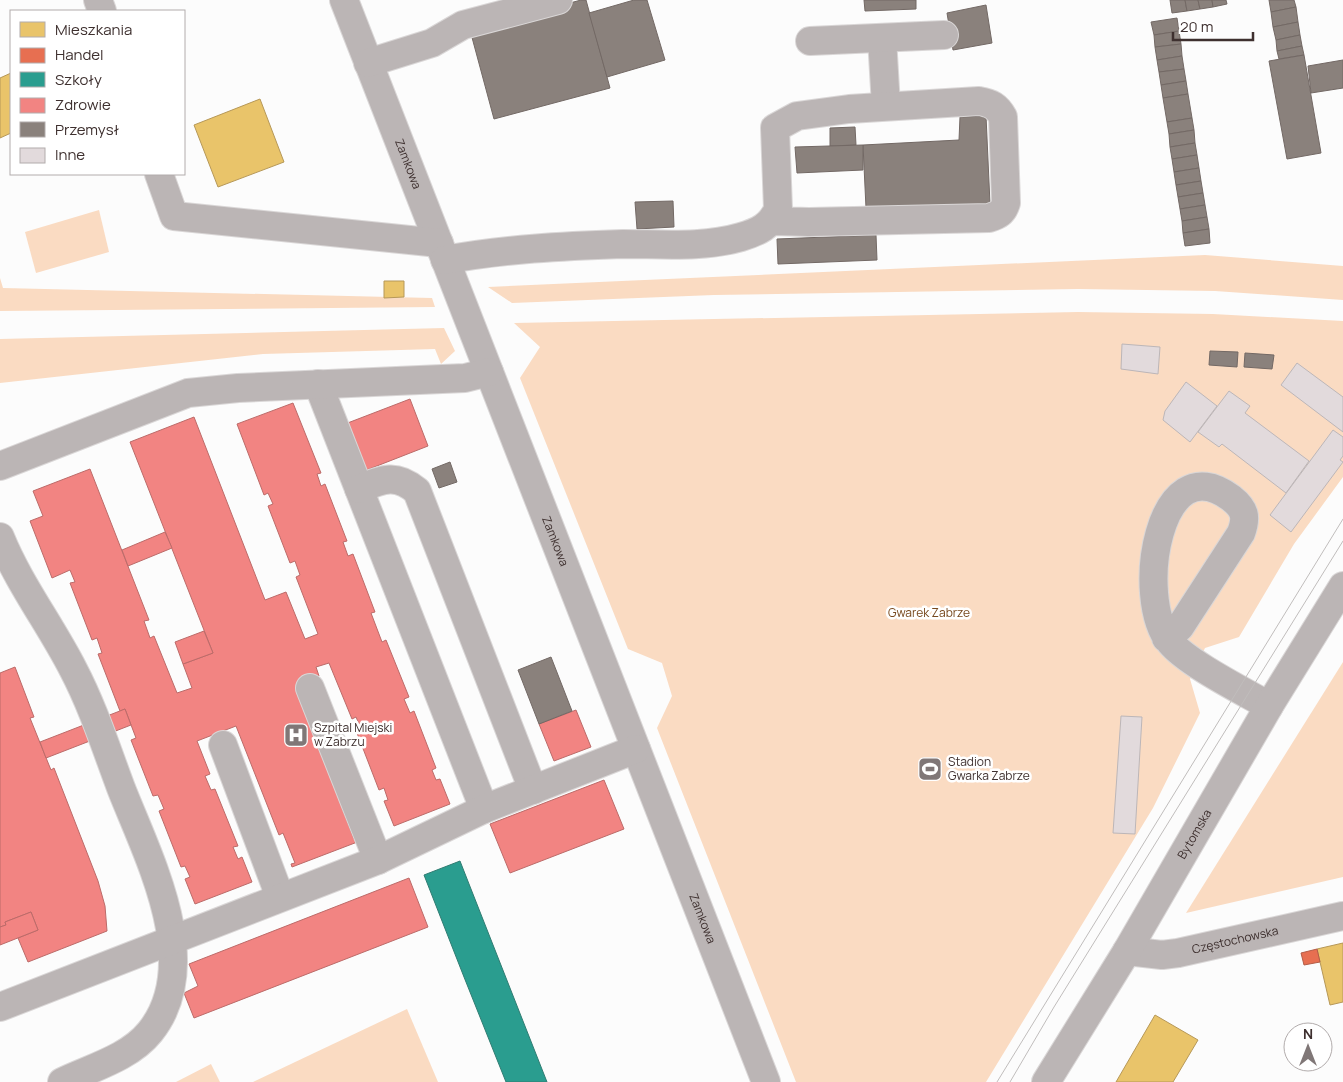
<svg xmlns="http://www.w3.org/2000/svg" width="1343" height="1082" font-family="Manrope,sans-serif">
<rect width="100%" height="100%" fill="#fcfcfc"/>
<!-- green -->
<g fill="#fadbc2">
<path d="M99,210L109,252L36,273L25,232Z"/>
<path d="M1205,255L1343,266V300L1215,291L1078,289L714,295L512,303L488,287Z"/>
<path d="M0,278L3,288L432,298L435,307L0,311Z"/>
<path d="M1078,312L1213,314L1343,321V477L1294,544L1239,637L1205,648L1190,679L1200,713L1153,808L986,1082H796L657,728L672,696L662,663L628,649L520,378L540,347L514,323Z"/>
<path d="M444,328L455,351L441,364L435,349L263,354L0,383V339Z"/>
<path d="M1343,662V877L1186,913Z"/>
<path d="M407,1009L438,1082H253Z"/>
<path d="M211,1064L220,1082H176Z"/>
</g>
<!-- homes -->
<g fill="#e9c46a" stroke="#b69858">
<path d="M11,73V133L0,138V78Z"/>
<path d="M260,99L284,162L218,187L194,125Z"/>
<path d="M384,281H404V297L384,298Z"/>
<path d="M1343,943V1002L1330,1005L1317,949Z"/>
<path d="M1155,1015L1198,1040L1173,1082H1116Z"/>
</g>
<!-- shops -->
<path fill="#e76f51" stroke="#b45c47" d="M1317,949L1320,962L1304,965L1301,953Z"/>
<!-- schools -->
<path fill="#2a9d8f" stroke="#307c72" d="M460,861L469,884L547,1082H506L464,977L424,875Z"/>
<!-- health -->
<g fill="#f28482" stroke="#bc6b69">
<path d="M410,399L428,446L364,471L345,424Z"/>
<path d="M293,403L321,473L317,474L321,486L325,484L347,541L343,542L348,556L353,554L375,612L371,613L382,642L386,640L409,697L404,699L410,713L414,711L436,768L432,770L436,780L440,779L450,804L394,826L384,801L388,800L384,788L379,790L357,733L362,731L356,717L352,719L329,663L316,667L319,676L298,684L347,808L343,810L354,839L359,838L360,841L292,867L291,864L295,863L283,833L279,835L236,726L197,741L210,774L205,776L211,790L215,789L238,846L233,847L238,859L242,857L252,882L195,904L185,879L190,877L185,866L181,867L159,811L164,809L158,795L153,796L131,740L136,738L125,709L120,711L98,654L102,653L97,638L92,640L70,583L75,582L70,570L52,578L30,521L43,516L33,491L90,469L149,620L144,621L150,638L154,636L177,693L192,688L183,664L213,653L130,442L194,417L265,600L286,592L305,639L318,634L296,577L300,575L295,561L290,563L268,506L273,504L268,493L264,495L237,424Z"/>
<path d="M165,532L172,548L128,566L122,550Z"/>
<path d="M204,631L213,653L183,664L175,642Z"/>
<path d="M15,667L34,717L30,718L51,770L54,768L98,881L105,906L107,931L28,962L18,938L38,930L31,912L5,922L6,925L0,927V673Z"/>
<path d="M125,709L131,725L46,758L40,742Z"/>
<path d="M576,710L591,747L554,761L539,724Z"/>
<path d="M604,780L624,829L510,873L490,824Z"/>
<path d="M409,878L428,927L194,1018L184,993L198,986L189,964Z"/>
<path d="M31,912L38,930L0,945V927L6,925L5,922Z"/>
</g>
<!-- industry -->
<g fill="#8a817c" stroke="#736965">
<path d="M581,0H586L610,88L494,119L470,30Z"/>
<path d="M634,0H647L665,60L607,77L589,13Z"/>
<path d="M864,0H916V9L865,11Z"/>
<path d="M1170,0H1185L1187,11L1172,13Z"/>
<path d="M1185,0H1198L1200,9L1187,11Z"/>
<path d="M1198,0H1212L1213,7L1200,9Z"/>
<path d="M1212,0H1226L1227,4L1213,7Z"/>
<path d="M1269,0H1294L1296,7L1271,12Z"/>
<path d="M986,5L992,43L953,50L947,13Z"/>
<path d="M1296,7L1298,22L1273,27L1271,12Z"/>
<path d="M1177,18L1179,31L1154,35L1151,22Z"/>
<path d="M1298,22L1300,35L1276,40L1273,27Z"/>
<path d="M1179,31L1181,44L1155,47L1154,35Z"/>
<path d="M1300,35L1302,46L1277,51L1276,40Z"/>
<path d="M1181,44L1182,56L1157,60L1155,47Z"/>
<path d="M1302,46L1304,55L1279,59L1277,51Z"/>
<path d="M1304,55L1321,153L1287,159L1269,61Z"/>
<path d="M1182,56L1184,69L1159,72L1157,60Z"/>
<path d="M1343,60V88L1311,93L1308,66Z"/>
<path d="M1184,69L1186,81L1161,85L1159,72Z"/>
<path d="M1186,81L1188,94L1163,98L1161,85Z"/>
<path d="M1188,94L1192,118L1167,122L1163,98Z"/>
<path d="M986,116L990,204L866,208L863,145L959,140L960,117Z"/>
<path d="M1192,118L1194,130L1169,134L1167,122Z"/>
<path d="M855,127L856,145L830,146V128Z"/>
<path d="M1194,130L1195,143L1170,147L1169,134Z"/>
<path d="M1195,143L1197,155L1172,159L1170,147Z"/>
<path d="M863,145V170L797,173L795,147Z"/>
<path d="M1197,155L1199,168L1174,172L1172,159Z"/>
<path d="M1199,168L1201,181L1176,185L1174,172Z"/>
<path d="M1201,181L1203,193L1178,197L1176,185Z"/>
<path d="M1203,193L1205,205L1180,209L1178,197Z"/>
<path d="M673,201L674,227L637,229L635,202Z"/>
<path d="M1205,205L1207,217L1182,221L1180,209Z"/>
<path d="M1207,217L1209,229L1183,233L1182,221Z"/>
<path d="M1209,229L1210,243L1185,246L1183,233Z"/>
<path d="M876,235L877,260L778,264L777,239Z"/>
<path d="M1210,351L1238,352L1237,367L1209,365Z"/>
<path d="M1245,353L1274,355L1272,369L1244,367Z"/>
<path d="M450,462L457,482L439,488L432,469Z"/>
<path d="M551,657L572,711L539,724L518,670Z"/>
</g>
<!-- building -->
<g fill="#e2dadc" stroke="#bcb6b8">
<path d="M1122,344L1160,347L1158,374L1121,369Z"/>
<path d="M1297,363L1343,397V432L1281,385Z"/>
<path d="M1186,382L1217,406L1190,442L1163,420L1165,411Z"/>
<path d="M1229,391L1250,406L1245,413L1309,461L1286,493L1222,444L1219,447L1198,432Z"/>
<path d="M1333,430L1343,437V456L1340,460L1343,462L1291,532L1270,515Z"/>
<path d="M1121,716L1142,717L1135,834L1113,833Z"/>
</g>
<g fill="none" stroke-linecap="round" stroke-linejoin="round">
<!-- minor casing -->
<g stroke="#dad7d7" stroke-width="30">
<g id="minor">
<path d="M98,0L102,11"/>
<path id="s1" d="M344,0L766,1082"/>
<path d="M882,38L886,106"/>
<path d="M810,41L944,35"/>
<path d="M368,63L432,43L463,25L558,0"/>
<path d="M159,174L174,216L439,243"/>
<path d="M445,260C503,249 564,246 623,244C661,244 704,248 741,237C758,232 771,226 778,209L775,128L797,116L849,109L979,101C991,103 997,106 1003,117L1006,203C1003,213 998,215 989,218L809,222L773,221"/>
<path d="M318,384L484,809"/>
<path d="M0,466L188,393L238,388L465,378L489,372"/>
<path d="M359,489C383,479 396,473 417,491L533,790"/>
<path d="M0,537C19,584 50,624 73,669C93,707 106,748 121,788C148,857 205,964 150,1032C129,1058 91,1068 62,1082"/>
<path d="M1166,638L1180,627L1241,533C1247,517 1245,509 1231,498C1158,443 1134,599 1170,642C1187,663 1243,691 1269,706"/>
<path d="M310,688L378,860"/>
<path d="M223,745L280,897"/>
<path id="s2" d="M1127,951L1162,955L1178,953L1343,916"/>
<path d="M0,1007L378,860L484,809L636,749"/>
<path id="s3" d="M1046,1082L1127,951L1269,706L1343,586"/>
</g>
</g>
<!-- minor -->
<use href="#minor" stroke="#bbb5b5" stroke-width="28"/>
<!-- tram -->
<g stroke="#c0bdbc" stroke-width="1">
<path d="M997,1082L1343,519"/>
<path d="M1010,1082L1054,1007L1343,541"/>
</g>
</g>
<!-- icons -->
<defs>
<g id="hospital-square" transform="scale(1.25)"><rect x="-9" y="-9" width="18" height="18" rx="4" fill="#807777" stroke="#fff"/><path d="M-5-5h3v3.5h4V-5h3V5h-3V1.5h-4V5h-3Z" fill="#fff"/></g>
<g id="stadium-square" transform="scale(1.25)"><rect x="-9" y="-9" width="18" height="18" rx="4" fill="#807777" stroke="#fff"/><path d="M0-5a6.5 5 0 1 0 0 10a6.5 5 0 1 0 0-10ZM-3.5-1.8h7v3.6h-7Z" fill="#fff"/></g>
</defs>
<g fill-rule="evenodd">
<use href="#hospital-square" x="296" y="735"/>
<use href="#stadium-square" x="930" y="769"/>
</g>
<g text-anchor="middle" stroke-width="5" stroke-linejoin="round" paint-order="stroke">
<!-- street labels -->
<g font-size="12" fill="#3e302f" stroke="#fff">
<text dy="4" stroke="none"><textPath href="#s1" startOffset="176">Zamkowa</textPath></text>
<text dy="4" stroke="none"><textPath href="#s1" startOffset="581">Zamkowa</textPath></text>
<text dy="4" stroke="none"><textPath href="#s3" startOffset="289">Bytomska</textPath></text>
<text dy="4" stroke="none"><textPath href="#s1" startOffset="986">Zamkowa</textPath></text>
<text dy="4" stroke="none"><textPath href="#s2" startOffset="110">Częstochowska</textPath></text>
</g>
<!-- park labels -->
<g font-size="12" fill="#77481d" stroke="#fff">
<text x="929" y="617">Gwarek Zabrze</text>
</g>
<!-- poi labels -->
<g font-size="12" fill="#3e302f" stroke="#fff" text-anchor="start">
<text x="314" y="732">Szpital Miejski<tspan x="314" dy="14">w Zabrzu</tspan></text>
<text x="948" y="766">Stadion<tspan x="948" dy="14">Gwarka Zabrze</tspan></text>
</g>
</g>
<!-- legend -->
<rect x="10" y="10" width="175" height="165" fill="#ffffff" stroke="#b2acac"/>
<rect x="20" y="22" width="25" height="15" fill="#e9c46a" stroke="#b2acac"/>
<text x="55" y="35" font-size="15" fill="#3e302f">Mieszkania</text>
<rect x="20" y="48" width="25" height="15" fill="#e76f51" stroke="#b2acac"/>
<text x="55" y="60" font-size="15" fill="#3e302f">Handel</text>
<rect x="20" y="72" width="25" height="15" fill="#2a9d8f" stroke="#b2acac"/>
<text x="55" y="85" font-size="15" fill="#3e302f">Szkoły</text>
<rect x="20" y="98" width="25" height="15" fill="#f28482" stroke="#b2acac"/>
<text x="55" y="110" font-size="15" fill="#3e302f">Zdrowie</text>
<rect x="20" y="122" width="25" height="15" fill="#8a817c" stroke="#b2acac"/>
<text x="55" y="135" font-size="15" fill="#3e302f">Przemysł</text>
<rect x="20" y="148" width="25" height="15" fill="#e2dadc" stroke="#b2acac"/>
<text x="55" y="160" font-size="15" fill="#3e302f">Inne</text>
<!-- north arrow -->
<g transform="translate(1308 1047)"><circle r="24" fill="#ffffff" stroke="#b2acac"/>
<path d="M0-4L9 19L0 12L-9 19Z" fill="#807777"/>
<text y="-8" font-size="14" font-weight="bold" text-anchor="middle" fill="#3e302f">N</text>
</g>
<!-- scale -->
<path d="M1173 32v8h80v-8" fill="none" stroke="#3e302f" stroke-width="2.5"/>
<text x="1180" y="32" font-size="15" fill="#3e302f" stroke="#ffffff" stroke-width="4" paint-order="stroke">20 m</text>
</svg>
